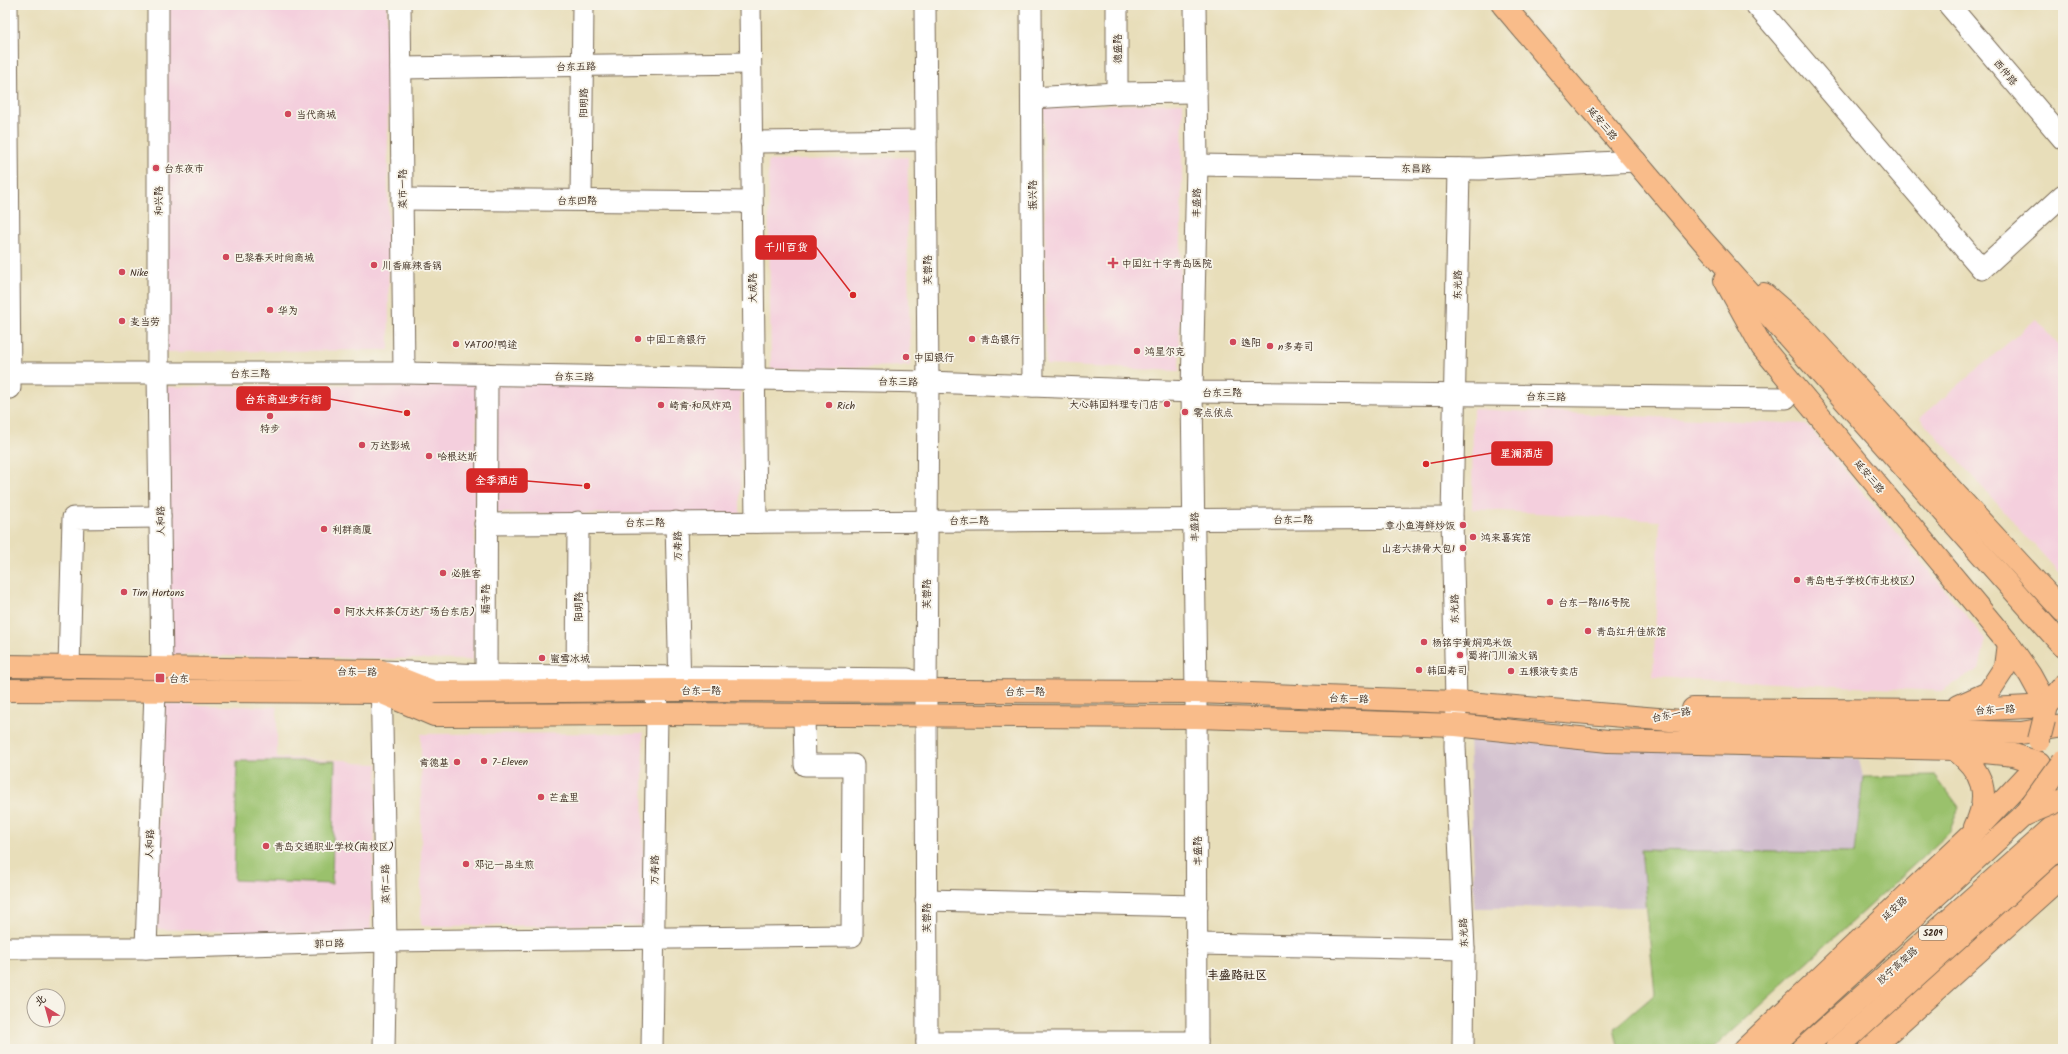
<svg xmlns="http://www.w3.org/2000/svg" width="2068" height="1054" font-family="Kalam,'LXGW WenKai TC',sans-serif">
<rect width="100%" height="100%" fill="#f7f3e8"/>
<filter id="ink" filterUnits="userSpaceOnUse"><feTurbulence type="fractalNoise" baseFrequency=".025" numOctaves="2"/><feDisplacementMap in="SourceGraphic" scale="8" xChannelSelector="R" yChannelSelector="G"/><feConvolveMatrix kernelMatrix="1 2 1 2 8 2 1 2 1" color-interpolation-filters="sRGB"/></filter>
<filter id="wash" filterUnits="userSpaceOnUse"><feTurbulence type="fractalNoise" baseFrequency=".012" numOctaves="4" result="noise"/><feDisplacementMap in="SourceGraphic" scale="16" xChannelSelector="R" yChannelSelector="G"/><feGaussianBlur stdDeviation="0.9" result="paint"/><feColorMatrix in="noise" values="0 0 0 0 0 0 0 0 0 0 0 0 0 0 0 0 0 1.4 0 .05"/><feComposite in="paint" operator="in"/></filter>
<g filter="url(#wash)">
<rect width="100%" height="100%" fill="#e8deba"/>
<!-- built -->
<g fill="#f4cfdd">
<path d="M158,5H387L389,350L159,352Z"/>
<path d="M1183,103L1179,371L1046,365L1044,107Z"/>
<path d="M908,157L907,237L911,366L771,369L768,161Z"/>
<path d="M2036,319L2063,349V577L1920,418Z"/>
<path d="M493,382L740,387V514L496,513Z"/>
<path d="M477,383L473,660L163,655L158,387Z"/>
<path d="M1473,409L1806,424L1986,639L1979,669L1941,691L1653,677L1660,521L1472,509Z"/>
<path d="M163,704L277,707V758L346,760L355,763L378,764L370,936L153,929Z"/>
<path d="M643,733L644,925L421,926V734Z"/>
</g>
<!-- industrial -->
<path fill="#d0bdcd" d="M1469,734L1859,759L1863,777L1855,853L1641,850L1646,907L1475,908Z"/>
<!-- green -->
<g fill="#9ac16c" stroke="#6a7645">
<path d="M237,761H335L332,884L234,880Z"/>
<path d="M1936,776L1959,807L1949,833L1712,1049H1619L1614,1029L1655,994L1641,850L1855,853L1863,777Z"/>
</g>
</g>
<g filter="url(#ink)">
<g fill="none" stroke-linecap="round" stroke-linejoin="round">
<!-- minor casing -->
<g stroke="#786955" stroke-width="23">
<g id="minor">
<path d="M158,5V373L162,669"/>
<path d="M400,5L404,373"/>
<path d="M750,5L756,522"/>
<path d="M925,5L928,382L926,691L927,1049"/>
<path d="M1031,5L1033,386"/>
<path d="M1117,5V93"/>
<path d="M1195,5L1197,165L1192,392L1196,692L1197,1049"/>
<path d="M1756,5L1982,269L2063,195"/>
<path d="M1949,5L2063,139"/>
<path d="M401,68L750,63"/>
<path d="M1032,98L1117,93L1195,92"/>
<path d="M751,142L926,140"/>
<path d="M1197,165L1480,169L1636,161"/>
<path d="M1459,169L1452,518L1456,702L1455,746L1464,949L1463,1049"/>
<path d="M402,199L751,202"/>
<path d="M581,200L583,5"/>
<path d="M10,373H404L928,382L1192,392L1786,398"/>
<path d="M5,388H10L7,5"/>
<path d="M676,522L680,690"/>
<path d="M485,524L1452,518"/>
<path d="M69,667L73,518L160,517"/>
<path d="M486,675L487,374"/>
<path d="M577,690L578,522"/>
<path d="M926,900L1197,906"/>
<path d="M1197,944L1464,949"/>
<path d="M5,948H146L386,941L852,936L853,765H805L804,715"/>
<path d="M146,948L155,691"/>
<path d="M927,1042H1197"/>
<path d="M384,1049L386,941L381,671L486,675L908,679L926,691"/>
<path d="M652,1049L657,714L656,690"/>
</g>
</g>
<!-- major casing -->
<g stroke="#786955" stroke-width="24">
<g id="major">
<path d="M1503,5L1703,241L2063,646"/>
<path d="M1725,280L1762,347L2008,643L2030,675L2047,706"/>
<path d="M1764,294L1804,329L2063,611"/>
<path d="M5,666L381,671L434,692L680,690L1196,692L1456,702L1729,725L2021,733L2063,726"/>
<path d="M5,690L380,692L434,715L657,714L1196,717L1456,725L1608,741L1954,749L2014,755L2039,763"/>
<path d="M1959,706L1988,693L2005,667L2008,643"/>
<path d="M1693,709L1948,711L2047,706"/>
<path d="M2044,719L2047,706L2063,686"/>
<path d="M1954,749C1983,771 1991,794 1975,827"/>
<path d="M1745,1049L1972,834L2039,763"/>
<path d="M1769,1049L2024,815"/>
<path d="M1870,1049L2063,875"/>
</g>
</g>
<!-- highway casing -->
<g stroke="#786955" stroke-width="24">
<g id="highway">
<path d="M1803,1049L2063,818"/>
<path d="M1836,1049L2063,844"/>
</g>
</g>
<!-- path -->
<path stroke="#786955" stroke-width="2.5" stroke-dasharray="3 3" stroke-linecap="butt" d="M1722,1048L1724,1049"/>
<!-- minor -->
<use href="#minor" stroke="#fff" stroke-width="21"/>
<!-- major -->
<use href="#major" stroke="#f9bc8a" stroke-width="22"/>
<!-- highway -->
<use href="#highway" stroke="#f9bc8a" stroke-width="22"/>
<!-- major-bridge casing -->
<g stroke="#786955" stroke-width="24" stroke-linecap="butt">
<g id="major-bridge">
<path d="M2039,740L2044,720"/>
<path d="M2024,815L2063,761"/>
<path d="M2024,815L2063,799"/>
</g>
</g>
<!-- major-bridge -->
<use href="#major-bridge" stroke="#f9bc8a" stroke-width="22"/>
</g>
</g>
<!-- markers -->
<g fill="#d1495b" stroke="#f7f3e8" stroke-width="1.5">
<circle cx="288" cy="114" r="4"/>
<circle cx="156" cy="168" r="4"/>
<circle cx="226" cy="257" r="4"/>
<path d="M1111 257h4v4h4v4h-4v4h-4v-4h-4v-4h4z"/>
<circle cx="374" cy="265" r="4"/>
<circle cx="122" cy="272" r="4"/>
<circle cx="270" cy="310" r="4"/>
<circle cx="122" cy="321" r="4"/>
<circle cx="638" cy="339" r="4"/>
<circle cx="972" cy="339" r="4"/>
<circle cx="1233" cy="342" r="4"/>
<circle cx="456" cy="344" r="4"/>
<circle cx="1270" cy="346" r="4"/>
<circle cx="1137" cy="351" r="4"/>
<circle cx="906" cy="357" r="4"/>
<circle cx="1167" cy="404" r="4"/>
<circle cx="661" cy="405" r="4"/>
<circle cx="829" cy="405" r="4"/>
<circle cx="1185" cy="412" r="4"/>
<circle cx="270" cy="416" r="4"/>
<circle cx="362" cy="445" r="4"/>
<circle cx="429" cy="456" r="4"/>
<circle cx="1463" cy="525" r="4"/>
<circle cx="324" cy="529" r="4"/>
<circle cx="1473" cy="537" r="4"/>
<circle cx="1463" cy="548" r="4"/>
<circle cx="443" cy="573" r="4"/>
<circle cx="1797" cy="580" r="4"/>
<circle cx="124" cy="592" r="4"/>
<circle cx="1550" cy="602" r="4"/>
<circle cx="337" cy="611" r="4"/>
<circle cx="1588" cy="631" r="4"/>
<circle cx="1424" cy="642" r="4"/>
<circle cx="1460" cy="655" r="4"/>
<circle cx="542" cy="658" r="4"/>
<circle cx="1419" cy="670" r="4"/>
<circle cx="1511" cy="671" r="4"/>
<rect x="155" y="673" width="10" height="10" rx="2"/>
<circle cx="484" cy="761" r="4"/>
<circle cx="457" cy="762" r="4"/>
<circle cx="541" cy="797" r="4"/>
<circle cx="266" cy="846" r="4"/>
<circle cx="466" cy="864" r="4"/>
</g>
<g text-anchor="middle" stroke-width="3.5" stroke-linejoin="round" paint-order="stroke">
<!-- shield labels -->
<rect fill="#f7f3e8" stroke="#73665b" stroke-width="1" x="1919" y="926" width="28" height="14" rx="3"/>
<g font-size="9" font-weight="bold" fill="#3b2a1e">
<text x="1933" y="936">S209</text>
</g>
<!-- street labels -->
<g font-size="10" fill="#3b2a1e" stroke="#f7f3e8">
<text transform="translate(1117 49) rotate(-90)" y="4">德盛路</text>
<text transform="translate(576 66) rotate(-1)" y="4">台东五路</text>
<text transform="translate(2006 72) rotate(50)" y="4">西仲路</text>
<text transform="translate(583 103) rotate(-89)" y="4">阳明路</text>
<text transform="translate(1603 123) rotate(50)" y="4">延安三路</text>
<text transform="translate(1416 168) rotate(1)" y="4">东昌路</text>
<text transform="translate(402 189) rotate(-90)" y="4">菜市一路</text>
<text transform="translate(1032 195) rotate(-90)" y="4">振兴路</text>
<text x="577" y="204">台东四路</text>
<text transform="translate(158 201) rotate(-90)" y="4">和兴路</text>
<text transform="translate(1196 203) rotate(-89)" y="4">丰盛路</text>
<text transform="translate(927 270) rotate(-90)" y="4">芙蓉路</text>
<text transform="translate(1457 285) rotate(-89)" y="4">东光路</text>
<text transform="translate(752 288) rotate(-90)" y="4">大成路</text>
<text x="250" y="377">台东三路</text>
<text transform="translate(574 376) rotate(1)" y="4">台东三路</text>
<text transform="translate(898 381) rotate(1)" y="4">台东三路</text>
<text x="1222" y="396">台东三路</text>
<text transform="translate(1546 396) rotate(1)" y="4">台东三路</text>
<text transform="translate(1870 476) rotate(50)" y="4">延安三路</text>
<text x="1293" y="523">台东二路</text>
<text x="969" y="524">台东二路</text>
<text transform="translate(160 521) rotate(-91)" y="4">人和路</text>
<text x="645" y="526">台东二路</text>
<text transform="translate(1194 527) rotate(-91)" y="4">丰盛路</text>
<text transform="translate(677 546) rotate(-91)" y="4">万寿路</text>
<text transform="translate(926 594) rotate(-90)" y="4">芙蓉路</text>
<text transform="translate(485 599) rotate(-90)" y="4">福寺路</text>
<text transform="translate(578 607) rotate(-90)" y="4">阳明路</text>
<text transform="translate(1454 609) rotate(-91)" y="4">东光路</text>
<text transform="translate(357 671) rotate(1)" y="4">台东一路</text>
<text x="701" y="694">台东一路</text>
<text x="1025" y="695">台东一路</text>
<text transform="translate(1349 698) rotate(2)" y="4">台东一路</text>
<text transform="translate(1995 709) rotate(-3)" y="4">台东一路</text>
<text transform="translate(1671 714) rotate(-11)" y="4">台东一路</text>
<text transform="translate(149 844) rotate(-88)" y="4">人和路</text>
<text transform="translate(1197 851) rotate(-90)" y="4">丰盛路</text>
<text transform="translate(654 870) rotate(-89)" y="4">万寿路</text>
<text transform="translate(385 884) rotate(-91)" y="4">菜市二路</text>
<text transform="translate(1894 908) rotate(-43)" y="4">延安路</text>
<text transform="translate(926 918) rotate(-90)" y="4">芙蓉路</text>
<text transform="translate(1463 933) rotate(-92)" y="4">东光路</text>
<text transform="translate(329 943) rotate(-2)" y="4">郭口路</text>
<text transform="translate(1897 965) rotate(-42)" y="4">胶宁高架路</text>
</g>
<!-- poi labels -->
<g font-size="10" fill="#3b2a1e" stroke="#f7f3e8" text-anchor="start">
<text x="296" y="118">当代商城</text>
<text x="164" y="172">台东夜市</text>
<text x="234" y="261">巴黎春天时尚商城</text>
<text x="1122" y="267">中国红十字青岛医院</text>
<text x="382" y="269">川香麻辣香锅</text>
<text x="130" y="276">Nike</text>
<text x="278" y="314">华为</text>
<text x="130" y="325">麦当劳</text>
<text x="646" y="343">中国工商银行</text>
<text x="980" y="343">青岛银行</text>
<text x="1241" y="346">逸阳</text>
<text x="464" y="348">YATOO!鸭途</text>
<text x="1278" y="350">n多寿司</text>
<text x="1145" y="355">鸿星尔克</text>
<text x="914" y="361">中国银行</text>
<text x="1159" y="408" text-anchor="end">大心韩国料理专门店</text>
<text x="669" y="409">崎肯·和风炸鸡</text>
<text x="837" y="409">Rich</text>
<text x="1193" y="416">零点依点</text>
<text x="270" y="432" text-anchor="middle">特步</text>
<text x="370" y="449">万达影城</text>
<text x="437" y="460">哈根达斯</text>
<text x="1455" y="529" text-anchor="end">章小鱼海鲜炒饭</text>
<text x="332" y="533">利群商厦</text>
<text x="1481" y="541">鸿来喜宾馆</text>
<text x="1455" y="552" text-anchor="end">山老六排骨大包1</text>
<text x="451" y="577">必胜客</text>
<text x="1805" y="584">青岛电子学校(市北校区)</text>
<text x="132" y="596">Tim Hortons</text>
<text x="1558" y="606">台东一路116号院</text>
<text x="345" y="615">阿水大杯茶(万达广场台东店)</text>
<text x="1596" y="635">青岛红升佳旅馆</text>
<text x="1432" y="646">杨铭宇黄焖鸡米饭</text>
<text x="1468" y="659">蜀将门川渝火锅</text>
<text x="550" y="662">蜜雪冰城</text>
<text x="1427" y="674">韩国寿司</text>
<text x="1519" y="675">五粮液专卖店</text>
<text x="169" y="682">台东</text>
<text x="492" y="765">7-Eleven</text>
<text x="449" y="766" text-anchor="end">肯德基</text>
<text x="549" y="801">芒盒里</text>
<text x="274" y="850">青岛交通职业学校(南校区)</text>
<text x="474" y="868">邓记一品生煎</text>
</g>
<!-- quarter labels -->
<g font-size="12" font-weight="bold" fill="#3b2a1e" stroke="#f7f3e8">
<text x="1237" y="979">丰盛路社区</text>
</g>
</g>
<!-- callouts -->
<path fill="none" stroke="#d62828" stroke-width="1.5" d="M853 295L816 247M407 413L330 399M1426 464L1492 453M587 486L527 481"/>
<g fill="#d62828" stroke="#f7f3e8" stroke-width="1.5">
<circle cx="853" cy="295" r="4"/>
<circle cx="407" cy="413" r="4"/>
<circle cx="1426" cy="464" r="4"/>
<circle cx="587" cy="486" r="4"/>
</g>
<g fill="#d62828" stroke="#d62828" stroke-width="1.5">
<rect x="756" y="236" width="60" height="23" rx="4"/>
<rect x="237" y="387" width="93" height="23" rx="4"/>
<rect x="1492" y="442" width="60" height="23" rx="4"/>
<rect x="467" y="469" width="60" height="23" rx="4"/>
</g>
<g font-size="11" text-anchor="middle" font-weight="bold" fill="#fff">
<text x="786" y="251">千川百货</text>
<text x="283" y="403">台东商业步行街</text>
<text x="1522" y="457">星澜酒店</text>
<text x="497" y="484">全季酒店</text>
</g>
<!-- margin -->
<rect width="2068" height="1054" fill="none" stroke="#f7f3e8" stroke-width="20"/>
<!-- north arrow -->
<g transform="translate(46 1008) rotate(323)"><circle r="19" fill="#f7f3e8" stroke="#aca397"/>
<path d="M0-3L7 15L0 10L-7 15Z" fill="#d1495b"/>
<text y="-6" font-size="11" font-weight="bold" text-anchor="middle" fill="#3b2a1e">北</text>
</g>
</svg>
